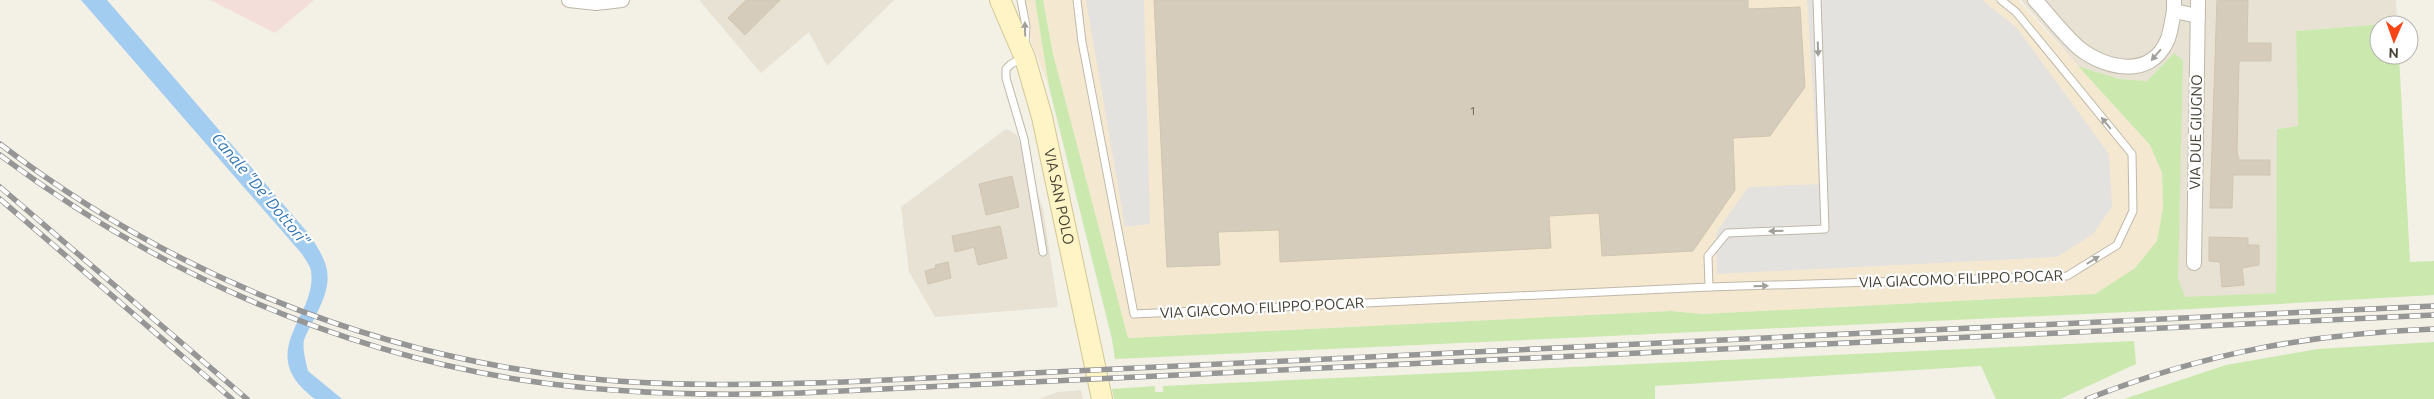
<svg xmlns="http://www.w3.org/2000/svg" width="2434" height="399" font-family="Ubuntu,sans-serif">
<rect width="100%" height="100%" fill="#f3f0e6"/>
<!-- residential -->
<g fill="#e7e2d4">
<path d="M699,0H894L827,66L809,32L761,73Z"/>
<path d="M2021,0H2396L2397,23L2296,31L2298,126L2277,129L2276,293L2185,298L2178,278L2174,53L2147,81L2119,79L2078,66Z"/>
<path d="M1006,129L1017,135L1043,209L1058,307L935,317L909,272L901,207Z"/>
<path d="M1081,390L1083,399H1039L1058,392Z"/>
</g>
<!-- commercial -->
<g fill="#f5e8d1">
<path d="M1017,0H1035L1049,87L1018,7Z"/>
<path d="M1043,0H2018L2150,145L2162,173L2163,208L2157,241L2135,268L2095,294L1703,314L1671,311L1128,338L1053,54Z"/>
</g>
<!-- medical -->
<path fill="#f4deda" d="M210,0H314L275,33Z"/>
<!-- green -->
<g fill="#cbe8af">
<path d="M1035,0H1043L1053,54L1128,338L1671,311L1703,314L2095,294L2135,268L2157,241L2163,208L2162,173L2150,145L2078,66L2119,79L2147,81L2174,53L2183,60L2178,278L2185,297L2276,293L2277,129L2298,126L2296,31L2397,23L2398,25H2379V55H2399L2410,262L2434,261V295L2191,309L1115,359L1112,339L1049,87Z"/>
<path d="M2134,341L2136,364L2060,399H1996L1981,366L1655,386V399H1114L1112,389L1155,386V392H1163V386Z"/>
<path d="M2434,342V399H2124L2226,365L2318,349Z"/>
</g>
<!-- parking -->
<g fill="#e4e2de">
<path d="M1086,0H1144L1150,224L1125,227Z"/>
<path d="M1807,0H1982L2017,28L2109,154L2112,207L2093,234L2057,257L1717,274L1716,233L1748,187L1819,184Z"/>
</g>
<!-- water -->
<path fill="#a2ccf0" d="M81,0H107L308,233C331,266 334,279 316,315C312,323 307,332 304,340C302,349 306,362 308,371L342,399H315C252,352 318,317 311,271C310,265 305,259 302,254Z"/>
<!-- building -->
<g fill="#d5ccbc" stroke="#d0c5af">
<path d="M746,0H780L745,35L728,18Z"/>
<path d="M1154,0H1748V9L1800,7L1805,87L1770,136L1733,138L1735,190L1693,251L1602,256L1599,213L1549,216L1551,248L1280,262L1279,230L1218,232L1220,265L1167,267Z"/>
<path d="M2217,0H2248L2247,43H2271V61H2239L2237,151L2239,160H2270V175H2233L2232,208H2210Z"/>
<path d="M1012,176L1019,207L986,215L979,184Z"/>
<path d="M1000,226L1007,258L978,265L974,247L955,252L952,236Z"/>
<path d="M2209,237L2248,238V245H2259V265L2242,268L2244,285L2222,287L2220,262L2209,261Z"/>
<path d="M948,262L951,278L928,284L925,271L936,268L935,265Z"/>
</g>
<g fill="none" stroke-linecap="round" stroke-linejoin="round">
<!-- service casing -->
<g stroke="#bfb8a9" stroke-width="9">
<g id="service">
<path d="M1021,0L1026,26L1025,42"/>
<path d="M1077,0L1082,42L1134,314L1709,287"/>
<path d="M1817,0L1825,229L1727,233L1708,256L1709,287L2067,276L2117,245L2133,211L2132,154L2016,12L2001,0"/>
<path d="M1023,58L1011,64L1006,69V78L1024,139L1043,252"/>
</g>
</g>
<!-- minor casing -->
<g stroke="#bfb8a9" stroke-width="16">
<g id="minor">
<path d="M569,0L596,3L622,0"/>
<path d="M2035,0C2049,15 2063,34 2079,48C2105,69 2150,79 2167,41C2171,32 2172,20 2174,11"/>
<path d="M2174,0V11L2198,16"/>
<path d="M2194,263L2198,2"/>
</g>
</g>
<!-- secondary casing -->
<g stroke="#d3c696" stroke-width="22">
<g id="secondary">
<path id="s1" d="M1000,0L1025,58L1042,117L1102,399"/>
</g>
</g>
<!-- service -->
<use href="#service" stroke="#fff" stroke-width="7"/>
<!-- minor -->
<use href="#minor" stroke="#fff" stroke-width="14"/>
<!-- secondary -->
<use href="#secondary" stroke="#fff4c5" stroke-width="20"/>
<!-- rail casing -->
<g stroke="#969696" stroke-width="5.5">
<g id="rail">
<path d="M0,144C166,271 365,353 573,377C663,387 753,385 844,382L2434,306"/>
<path d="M0,155C154,270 332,350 522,380C614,394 707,396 800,393L2434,315"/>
<path d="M0,187L247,399"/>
<path d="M0,199L232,399"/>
<path d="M2087,399C2205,353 2308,334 2434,329"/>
</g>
</g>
<!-- rail -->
<use href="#rail" stroke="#fff" stroke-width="4" stroke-dasharray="11" stroke-linecap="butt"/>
</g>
<!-- one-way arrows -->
<defs><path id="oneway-solid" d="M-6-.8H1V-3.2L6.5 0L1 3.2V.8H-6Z" transform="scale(1.25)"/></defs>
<g fill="#a2a09a">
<use href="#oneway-solid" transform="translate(1025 29) rotate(-92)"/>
<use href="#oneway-solid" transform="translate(1818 49) rotate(88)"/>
<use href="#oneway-solid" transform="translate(2156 55) rotate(131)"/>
<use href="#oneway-solid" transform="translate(2106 123) rotate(-129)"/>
<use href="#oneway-solid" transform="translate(1776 231) rotate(178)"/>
<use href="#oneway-solid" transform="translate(2093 260) rotate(-32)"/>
<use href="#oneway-solid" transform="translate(1761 286) rotate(-2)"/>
</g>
<g text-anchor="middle" stroke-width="4.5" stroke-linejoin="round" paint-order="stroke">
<!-- number labels -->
<g font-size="12" fill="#6a6357">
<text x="1473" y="115">1</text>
</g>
<!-- street labels -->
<g font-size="15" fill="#464035" stroke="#fff">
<text transform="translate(2196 132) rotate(-89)" y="5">VIA DUE GIUGNO</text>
<text dy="5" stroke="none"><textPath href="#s1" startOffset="206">VIA SAN POLO</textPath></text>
<text transform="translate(1961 279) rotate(-2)" y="5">VIA GIACOMO FILIPPO POCAR</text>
<text transform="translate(1262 308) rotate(-3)" y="5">VIA GIACOMO FILIPPO POCAR</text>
</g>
<!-- water labels -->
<g font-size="16" font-style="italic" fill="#2e73b2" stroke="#fff">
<text transform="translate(261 189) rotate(50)" y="6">Canale "De' Dottori"</text>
</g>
</g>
<!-- north arrow -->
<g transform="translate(2394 40) rotate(182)"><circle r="24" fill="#ffffff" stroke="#b5b3ae"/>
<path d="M0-4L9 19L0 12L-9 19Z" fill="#fa4516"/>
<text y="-8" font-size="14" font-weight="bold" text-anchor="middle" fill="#464035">N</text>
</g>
</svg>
